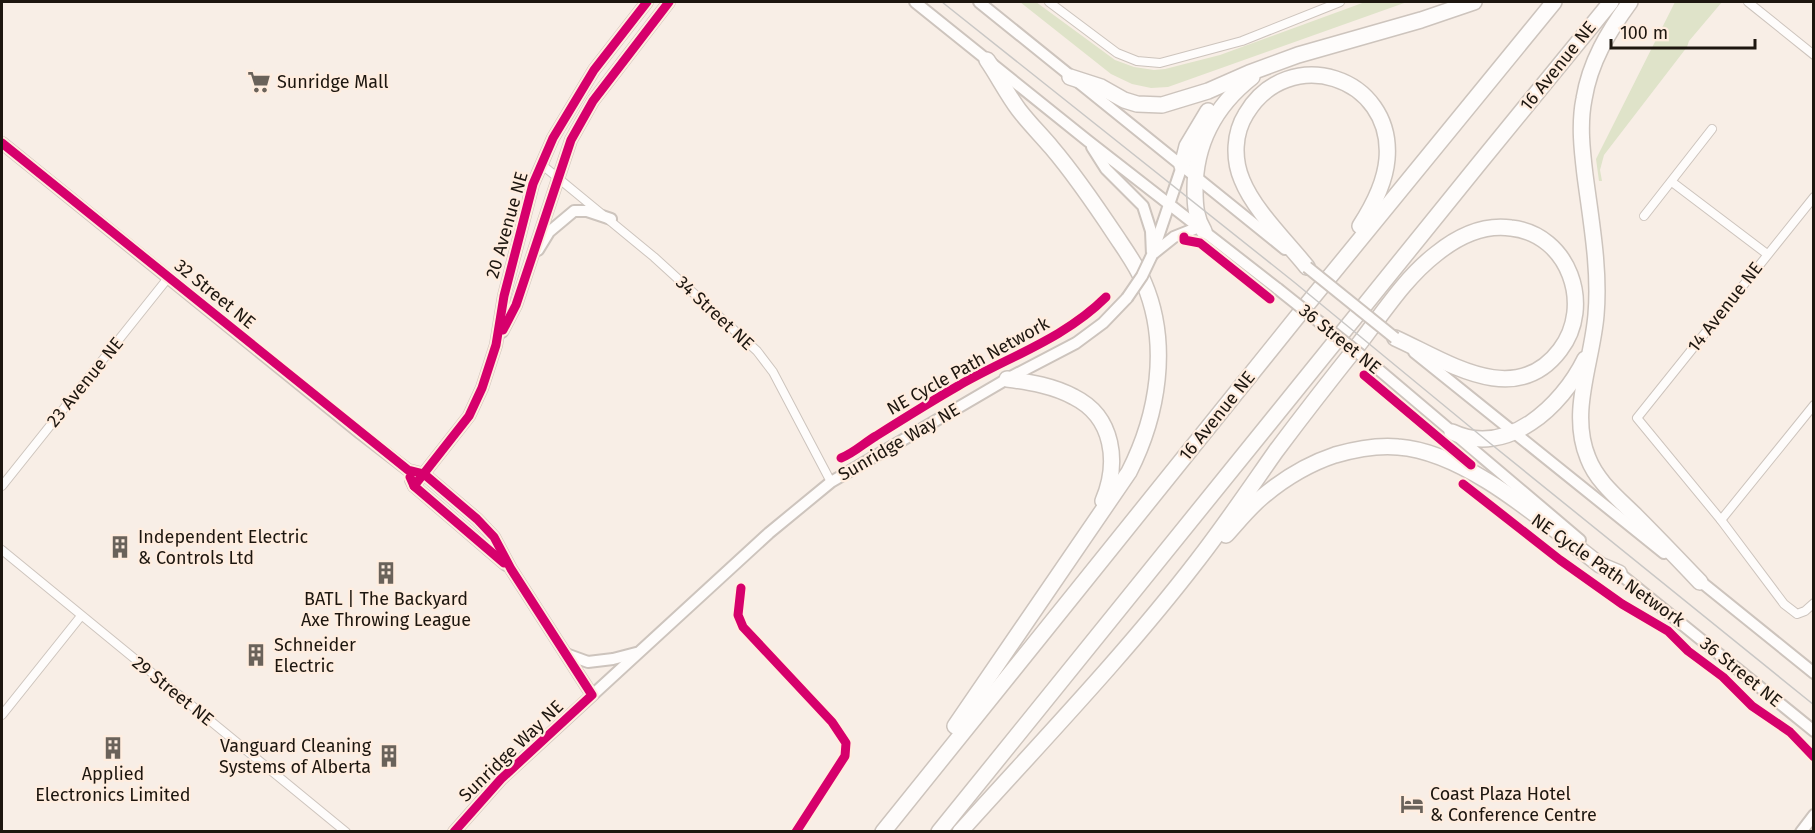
<svg xmlns="http://www.w3.org/2000/svg" width="1815" height="833" font-family="'Fira Sans',sans-serif">
<rect width="100%" height="100%" fill="#f8eee6"/>
<!-- green -->
<g fill="#dfe3c9">
<path d="M1020,2H1036L1115,60L1134,67L1154,70L1165,69L1220,55L1365,2H1407L1168,87L1151,88L1132,84L1111,74Z"/>
<path d="M1675,2H1722L1689,41L1687,47L1604,155L1600,170L1602,181H1599L1596,159Z"/>
</g>
<g fill="none" stroke-linecap="round" stroke-linejoin="round">
<!-- street casing -->
<g stroke="#cdc4bd" stroke-width="10">
<g id="street">
<path d="M1049,2L1117,53L1137,61L1160,63L1242,41L1340,2"/>
<path d="M1748,2L1814,55"/>
<path d="M541,164L654,257L757,351L773,372L831,482"/>
<path d="M1672,182L1767,254"/>
<path d="M1814,197L1637,418L1721,520L1784,604L1797,614L1805,611L1814,603"/>
<path d="M1644,216L1712,129"/>
<path d="M2,486L168,278"/>
<path d="M1721,520L1814,405"/>
<path d="M2,550L346,832"/>
<path d="M2,715L81,616"/>
</g>
</g>
<!-- secondary casing -->
<g stroke="#cdc4bd" stroke-width="14">
<g id="secondary">
<path d="M915,2L1088,141L1278,289"/>
<path d="M979,2L1285,249"/>
<path d="M2,143L360,433L408,470L424,474L477,519L494,537L511,569L592,695"/>
<path d="M1092,147L1106,169L1143,206L1151,231L1152,255"/>
<path d="M1154,249L1182,166"/>
<path d="M538,250L549,232L574,211H587L611,219"/>
<path d="M1154,253L1174,237L1199,227"/>
<path d="M502,332L516,305L571,140L593,101L669,2"/>
<path d="M1414,352L1664,553"/>
<path d="M1372,364L1580,540"/>
<path d="M411,480L414,486L506,565"/>
<path d="M414,486L469,416L482,388L496,345L504,296L533,184L553,138L594,70L647,2"/>
<path d="M1615,570L1814,731"/>
<path d="M1695,577L1814,673"/>
<path d="M566,654L588,662L613,659L636,653"/>
<path d="M454,832L501,779L769,533L831,482L1007,379L1076,343L1103,323L1127,298"/>
<path d="M1801,832L1814,815"/>
</g>
</g>
<!-- highway casing -->
<g stroke="#cdc4bd" stroke-width="18">
<g id="highway">
<path d="M1630,2C1608,32 1590,62 1584,99C1579,124 1582,150 1585,175C1591,221 1600,269 1596,315C1592,363 1569,412 1588,458C1597,482 1619,499 1637,517C1658,538 1679,560 1700,582"/>
<path d="M1070,77L1101,87L1124,100L1137,104L1162,105L1208,91L1249,73L1298,55L1421,20L1474,2"/>
<path d="M1182,166L1187,146L1208,111"/>
<path d="M1204,231C1196,218 1195,206 1195,190C1195,144 1215,106 1252,77"/>
<path d="M1307,267C1286,241 1254,210 1242,180C1233,159 1234,133 1246,114C1288,43 1394,76 1387,159C1385,183 1373,206 1360,226"/>
<path d="M1007,379C1030,382 1054,386 1074,397C1114,417 1119,463 1103,501"/>
<path d="M1452,432C1507,458 1562,406 1585,359"/>
<path d="M1226,535C1237,523 1248,509 1261,498C1282,480 1308,464 1335,455C1356,449 1377,445 1398,447C1468,452 1546,524 1600,565L1619,573"/>
<path d="M955,726L1129,472C1158,415 1170,344 1144,283C1137,266 1126,251 1116,236C1096,206 1075,175 1052,148C1041,135 1029,123 1019,110C1007,94 998,76 987,60"/>
<path d="M883,832L1309,302L1554,2"/>
<path d="M939,832C1164,556 1385,277 1611,2"/>
<path d="M960,832C1040,743 1124,656 1197,561C1225,525 1250,488 1276,451C1303,415 1331,379 1359,344C1383,313 1405,278 1436,254C1457,237 1483,224 1511,228C1569,234 1594,306 1560,350C1515,410 1446,361 1395,338"/>
</g>
</g>
<!-- street -->
<use href="#street" stroke="#fefcfb" stroke-width="8"/>
<!-- secondary -->
<use href="#secondary" stroke="#fefcfb" stroke-width="10"/>
<!-- highway -->
<use href="#highway" stroke="#fefcfb" stroke-width="15"/>
<!-- tram -->
<path stroke="#c9c7c5" stroke-width="1.5" d="M942,2L1294,282L1486,440L1814,705"/>
<!-- secondary-bridge casing -->
<g stroke="#cdc4bd" stroke-width="14" stroke-linecap="butt">
<g id="secondary-bridge">
<path d="M1307,267L1395,338"/>
<path d="M1278,289L1372,364"/>
<path d="M1127,298L1142,276L1152,255"/>
</g>
</g>
<!-- secondary-bridge -->
<use href="#secondary-bridge" stroke="#fefcfb" stroke-width="10"/>
<!-- cycleway casing -->
<g stroke="#ffeddf" stroke-width="13">
<g id="cycleway">
<path d="M2,143L408,470L424,474L477,519L494,537L511,569L592,695L501,779L454,832"/>
<path d="M1184,237V240L1200,243L1270,299"/>
<path d="M503,330L516,305L571,140L593,101L669,2"/>
<path d="M1364,375L1471,465"/>
<path d="M841,458C854,453 864,443 876,436C903,419 930,402 958,386C1008,357 1064,339 1106,297"/>
<path d="M410,477L414,486L504,563"/>
<path d="M1463,484L1560,560L1622,604L1668,631L1688,651L1723,677L1752,706L1790,732L1814,757"/>
<path d="M414,486L469,416L482,388L496,345L504,296L533,184L553,138L594,70L647,2"/>
<path d="M741,588L738,615L743,627L832,722L846,743L845,756L796,832"/>
</g>
</g>
<!-- cycleway -->
<use href="#cycleway" stroke="#d6006c" stroke-width="9"/>
</g>
<!-- icons -->
<defs>
<g id="supermarket-bare" transform="scale(1.8)"><path d="M-6-5.5h2.5l.6 2H6L4.5 2H-2.5L-4.4-4H-6ZM-1.5 3.2a1.3 1.3 0 1 0 .1 0ZM3 3.2a1.3 1.3 0 1 0 .1 0Z" fill="#6a625a" stroke="#ffeddf" stroke-width="2.5" paint-order="stroke"/></g>
<g id="building-bare" transform="scale(1.8)"><path d="M-4-6H4V6H1V3H-1V6H-4ZM-2.5-4.3h1.7v1.8h-1.7ZM.8-4.3h1.7v1.8H.8ZM-2.5-1h1.7V.8h-1.7ZM.8-1h1.7V.8H.8Z" fill="#6a625a" stroke="#ffeddf" stroke-width="2.5" paint-order="stroke"/></g>
<g id="hotel-bare" transform="scale(1.8)"><path d="M-6-4.5h1.5V1H6V5H4.5V3h-9V5H-6ZM-4 0a1.8 1.8 0 1 1 3.6 0ZM.5 0V-2.5h3Q6-2.5 6 0Z" fill="#6a625a" stroke="#ffeddf" stroke-width="2.5" paint-order="stroke"/></g>
</defs>
<g fill-rule="evenodd">
<use href="#supermarket-bare" x="259" y="82"/>
<use href="#building-bare" x="120" y="547"/>
<use href="#building-bare" x="386" y="573"/>
<use href="#building-bare" x="256" y="655"/>
<use href="#building-bare" x="113" y="748"/>
<use href="#building-bare" x="389" y="756"/>
<use href="#hotel-bare" x="1412" y="804"/>
</g>
<g text-anchor="middle" stroke-width="4.5" stroke-linejoin="round" paint-order="stroke">
<!-- street labels -->
<g font-size="18" fill="#1d160f" stroke="#ffeddf">
<text transform="translate(1558 66) rotate(-51)" y="6">16 Avenue NE</text>
<text transform="translate(507 225) rotate(-74)" y="6">20 Avenue NE</text>
<text transform="translate(215 294) rotate(39)" y="6">32 Street NE</text>
<text transform="translate(1725 307) rotate(-52)" y="6">14 Avenue NE</text>
<text transform="translate(715 313) rotate(43)" y="6">34 Street NE</text>
<text transform="translate(1340 339) rotate(39)" y="6">36 Street NE</text>
<text transform="translate(968 366) rotate(-29)" y="6">NE Cycle Path Network</text>
<text transform="translate(85 382) rotate(-51)" y="6">23 Avenue NE</text>
<text transform="translate(1217 416) rotate(-51)" y="6">16 Avenue NE</text>
<text transform="translate(899 442) rotate(-30)" y="6">Sunridge Way NE</text>
<text transform="translate(1608 570) rotate(35)" y="6">NE Cycle Path Network</text>
<text transform="translate(1741 672) rotate(39)" y="6">36 Street NE</text>
<text transform="translate(173 691) rotate(39)" y="6">29 Street NE</text>
<text transform="translate(511 751) rotate(-44)" y="6">Sunridge Way NE</text>
</g>
<!-- poi labels -->
<g font-size="18" fill="#1d160f" stroke="#ffeddf" text-anchor="start">
<text x="277" y="88">Sunridge Mall</text>
<text x="138" y="543">Independent Electric<tspan x="138" dy="21">&amp; Controls Ltd</tspan></text>
<text x="386" y="605" text-anchor="middle">BATL | The Backyard<tspan x="386" dy="21">Axe Throwing League</tspan></text>
<text x="274" y="651">Schneider<tspan x="274" dy="21">Electric</tspan></text>
<text x="371" y="752" text-anchor="end">Vanguard Cleaning<tspan x="371" dy="21">Systems of Alberta</tspan></text>
<text x="113" y="780" text-anchor="middle">Applied<tspan x="113" dy="21">Electronics Limited</tspan></text>
<text x="1430" y="800">Coast Plaza Hotel<tspan x="1430" dy="21">&amp; Conference Centre</tspan></text>
</g>
</g>
<!-- border -->
<rect width="1815" height="833" fill="none" stroke="#1d160f" stroke-width="6"/>
<!-- scale -->
<path d="M1611 39v9h144v-9" fill="none" stroke="#1d160f" stroke-width="3"/>
<text x="1620" y="39" font-size="18" fill="#1d160f" stroke="#ffeddf" stroke-width="4.5" paint-order="stroke">100 m</text>
</svg>
